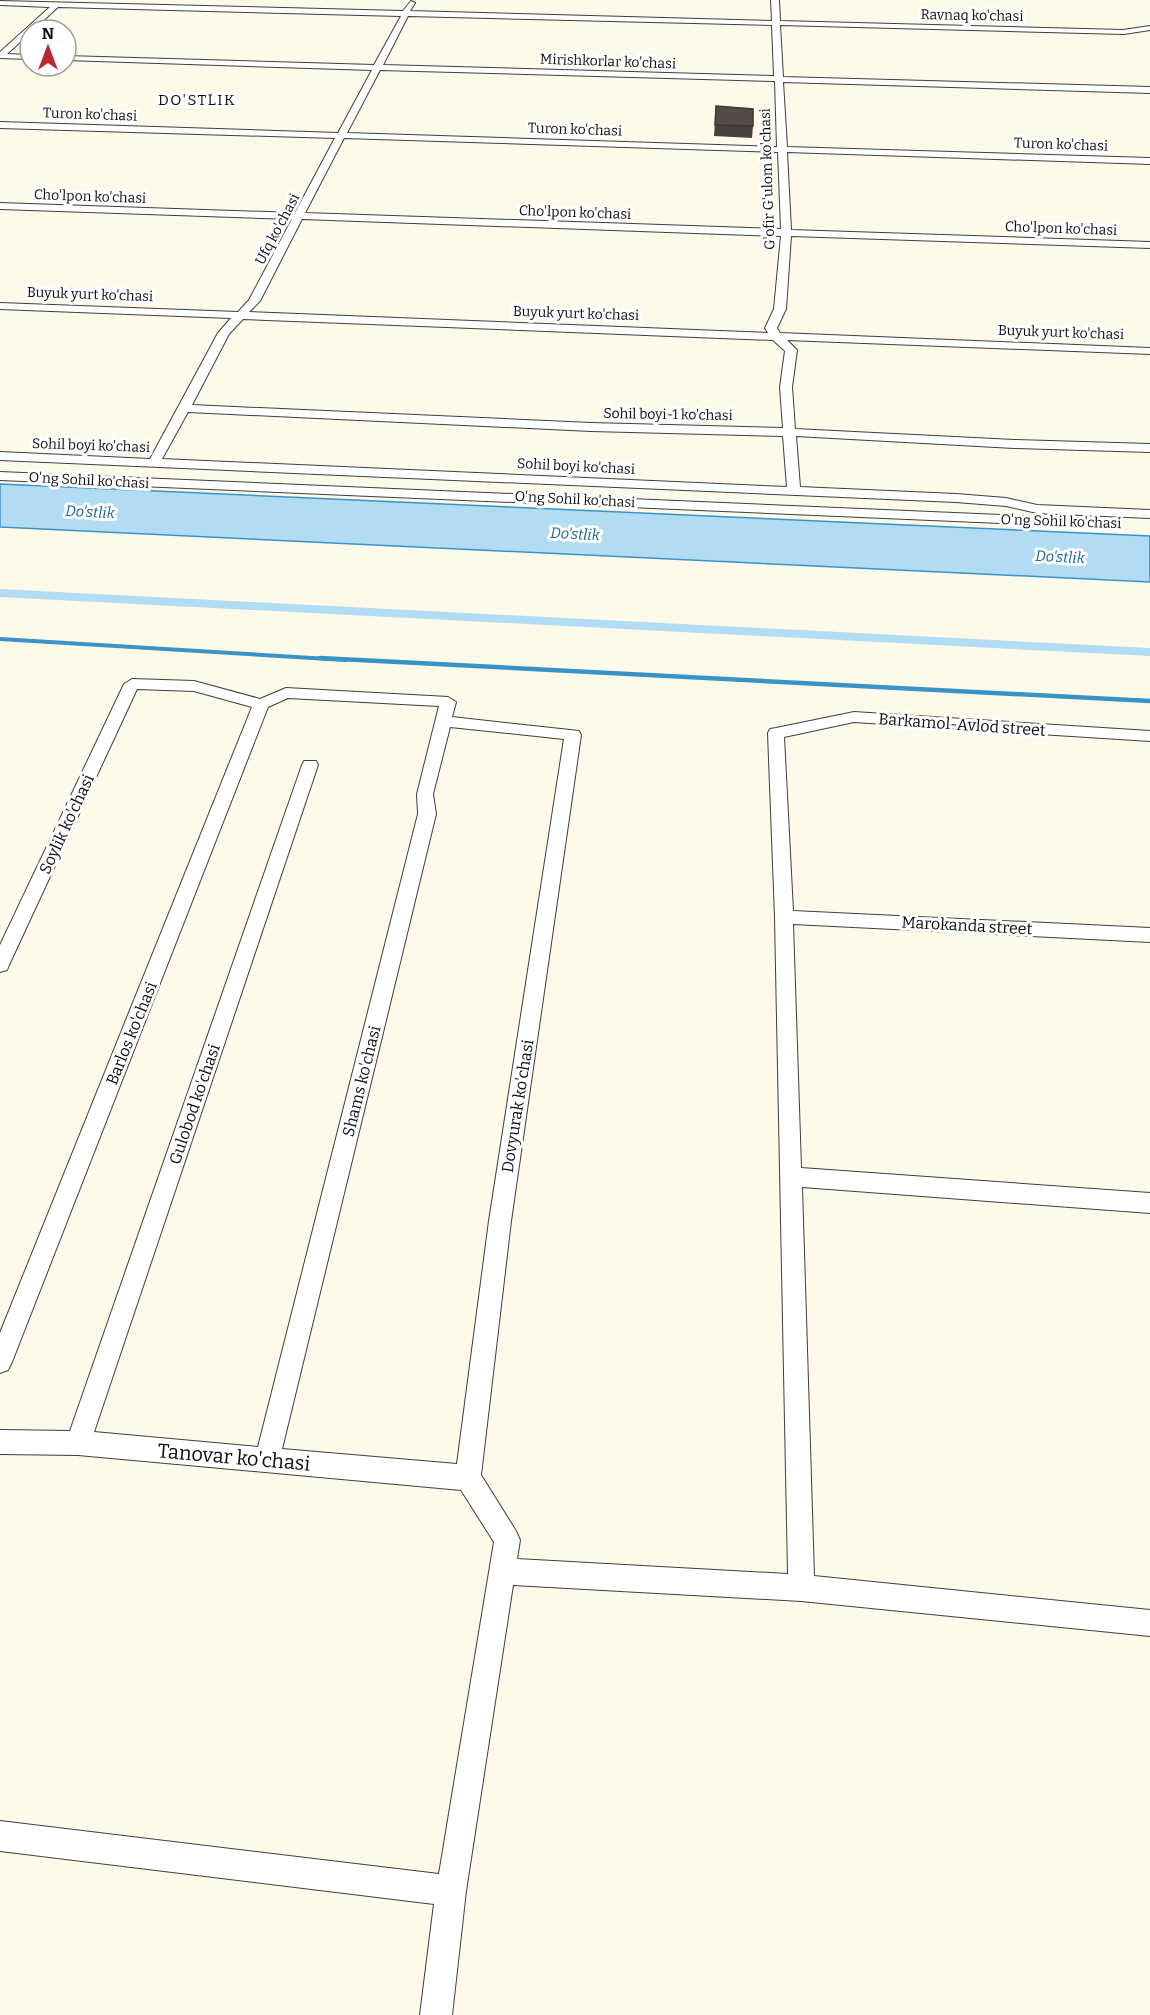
<svg xmlns="http://www.w3.org/2000/svg" width="1150" height="2015" font-family="Bitter,serif">
<rect width="100%" height="100%" fill="#fefaea"/>
<!-- water -->
<path fill="#b1dcf3" stroke="#3a93c7" stroke-width="1.5" d="M0,484L1150,536V582L0,527Z"/>
<g fill="none" stroke-linecap="round" stroke-linejoin="round">
<!-- stream-far1 -->
<path stroke="#3a93c7" stroke-width="4" d="M0,639L345,660"/>
<!-- stream -->
<path stroke="#3a93c7" stroke-width="4.5" d="M320,658L1150,701"/>
<!-- canal -->
<path fill="#b1dcf3" fill-rule="evenodd" d="M0,589L1150,648V656L0,597Z"/>
<!-- street casing -->
<g stroke="#3e3e3e" stroke-width="2">
<g id="street">
<path d="M771,0H779L780,21L1123,30L1150,26V30L1124,34L780,25L783,77L1150,87V93L783,82L787,147L1150,158V164L787,152L791,230L1150,242V248L791,236L786,309L777,328L780,333L1150,348V354L787,340L797,350L792,387L795,429L1014,440L1150,444V452L1014,448L796,436L800,487L956,494L1006,498L1037,505L1150,510V518L1037,513L1006,506L956,502L0,460V452L150,459L218,333L231,318L0,309V303L238,312L249,300L292,219L0,209V203L295,213L335,138L0,128V122L338,133L372,70L66,60V56L374,65L401,16L58,7L33,30H30V33L7,54L30,55V59L0,58V52L50,7L0,5V1L403,11L411,1L415,3L410,11L772,21ZM408,16L772,25L774,76L383,65ZM380,70L775,81L777,147L347,133ZM344,138L778,152L781,229L305,213ZM302,219L781,236L774,309L765,328L768,333L249,312L260,301ZM243,319L773,340L785,351L780,387L783,428L591,423L192,405L229,334ZM188,412L591,431L783,436L787,487L162,459Z"/>
<path d="M0,472L1048,517L1055,521L1048,525L0,480Z"/>
<path d="M132,679L194,681L260,699L286,688L448,697L456,702L452,717L579,731L581,735L511,1221L481,1475L516,1531L520,1540L517,1559L788,1574L775,917L768,733L770,729L776,728L854,712L1150,731V741L854,722L784,737L793,911L1150,928V942L793,924L801,1168L1150,1193V1213L802,1187L814,1576L1150,1610V1636L801,1601L513,1585L466,1891L452,2015H420L434,1904L0,1851V1821L439,1874L494,1542L461,1490L78,1455L0,1454V1430L70,1431L302,765L304,761H316L318,765L94,1432L258,1447L418,814L417,794L439,706L288,698L268,707L12,1362L8,1370L0,1373V1333L252,707L194,691L137,689L9,965L7,970L0,972V945L124,684ZM450,727L564,739L489,1221L457,1464L282,1449L436,814L433,794Z"/>
</g>
</g>
<!-- street -->
<use href="#street" fill="#fff" fill-rule="evenodd"/>
</g>
<!-- wall -->
<path fill="#47413e" d="M716,106L753,126L752,138L714,136Z"/>
<!-- building -->
<path fill="#534c48" stroke="#3a3532" stroke-width="1.5" d="M716,106L753,109V126L715,125Z"/>
<g text-anchor="middle" stroke-width="6" stroke-linejoin="round" paint-order="stroke">
<!-- far-street labels -->
<g font-size="14" fill="#0b0b0b" stroke="#fff">
<text transform="translate(972 15) rotate(1)" y="5">Ravnaq ko'chasi</text>
<text transform="translate(608 61) rotate(2)" y="5">Mirishkorlar ko'chasi</text>
<text transform="translate(90 114) rotate(2)" y="5">Turon ko'chasi</text>
<text transform="translate(575 129) rotate(2)" y="5">Turon ko'chasi</text>
<text transform="translate(1061 144) rotate(2)" y="5">Turon ko'chasi</text>
<text transform="translate(767 179) rotate(-92)" y="5">G'ofir G'ulom ko'chasi</text>
<text transform="translate(90 196) rotate(2)" y="5">Cho'lpon ko'chasi</text>
<text transform="translate(575 212) rotate(2)" y="5">Cho'lpon ko'chasi</text>
<text transform="translate(1061 228) rotate(2)" y="5">Cho'lpon ko'chasi</text>
<text transform="translate(277 229) rotate(-62)" y="5">Ufq ko'chasi</text>
<text transform="translate(90 294) rotate(2)" y="5">Buyuk yurt ko'chasi</text>
<text transform="translate(576 313) rotate(2)" y="5">Buyuk yurt ko'chasi</text>
<text transform="translate(1061 332) rotate(2)" y="5">Buyuk yurt ko'chasi</text>
<text transform="translate(668 414) rotate(1)" y="5">Sohil boyi-1 ko'chasi</text>
<text transform="translate(91 445) rotate(2)" y="5">Sohil boyi ko'chasi</text>
<text transform="translate(576 466) rotate(3)" y="5">Sohil boyi ko'chasi</text>
<text transform="translate(89 480) rotate(3)" y="5">O'ng Sohil ko'chasi</text>
<text transform="translate(575 499) rotate(3)" y="5">O'ng Sohil ko'chasi</text>
<text transform="translate(1061 521) rotate(2)" y="5">O'ng Sohil ko'chasi</text>
</g>
<!-- far-neighbourhood labels -->
<g font-size="15" letter-spacing="1.5" fill="#0b0b0b" stroke="#fff">
<text x="197" y="105">DO'STLIK</text>
</g>
<!-- far-water labels -->
<g font-size="15" font-style="italic" fill="#1a6397" stroke="#fff">
<text transform="translate(90 512) rotate(3)" y="5">Do'stlik</text>
<text transform="translate(575 534) rotate(3)" y="5">Do'stlik</text>
<text transform="translate(1060 557) rotate(3)" y="5">Do'stlik</text>
</g>
<!-- street labels -->
<g font-size="16" fill="#0b0b0b" stroke="#fff">
<text transform="translate(962 724) rotate(4)" y="6">Barkamol-Avlod street</text>
<text transform="translate(66 824) rotate(-65)" y="6">Soylik ko'chasi</text>
<text transform="translate(967 925) rotate(3)" y="6">Marokanda street</text>
<text transform="translate(131 1033) rotate(-68)" y="6">Barlos ko'chasi</text>
<text transform="translate(361 1081) rotate(-76)" y="6">Shams ko'chasi</text>
<text transform="translate(194 1104) rotate(-71)" y="6">Gulobod ko'chasi</text>
<text transform="translate(517 1106) rotate(-81)" y="6">Dovyurak ko'chasi</text>
</g>
<!-- near-street labels -->
<g font-size="20" fill="#0b0b0b" stroke="#fff">
<text transform="translate(234 1457) rotate(5)" y="7">Tanovar ko'chasi</text>
</g>
</g>
<!-- north arrow -->
<g transform="translate(48 48)"><circle r="28" fill="#ffffff" stroke="#9d9d9d" stroke-width="1.5"/>
<path d="M0-4.5L10 22L0 15L-10 22Z" fill="#b52933"/>
<text y="-9" font-size="16" font-weight="bold" text-anchor="middle" fill="#0b0b0b">N</text>
</g>
</svg>
